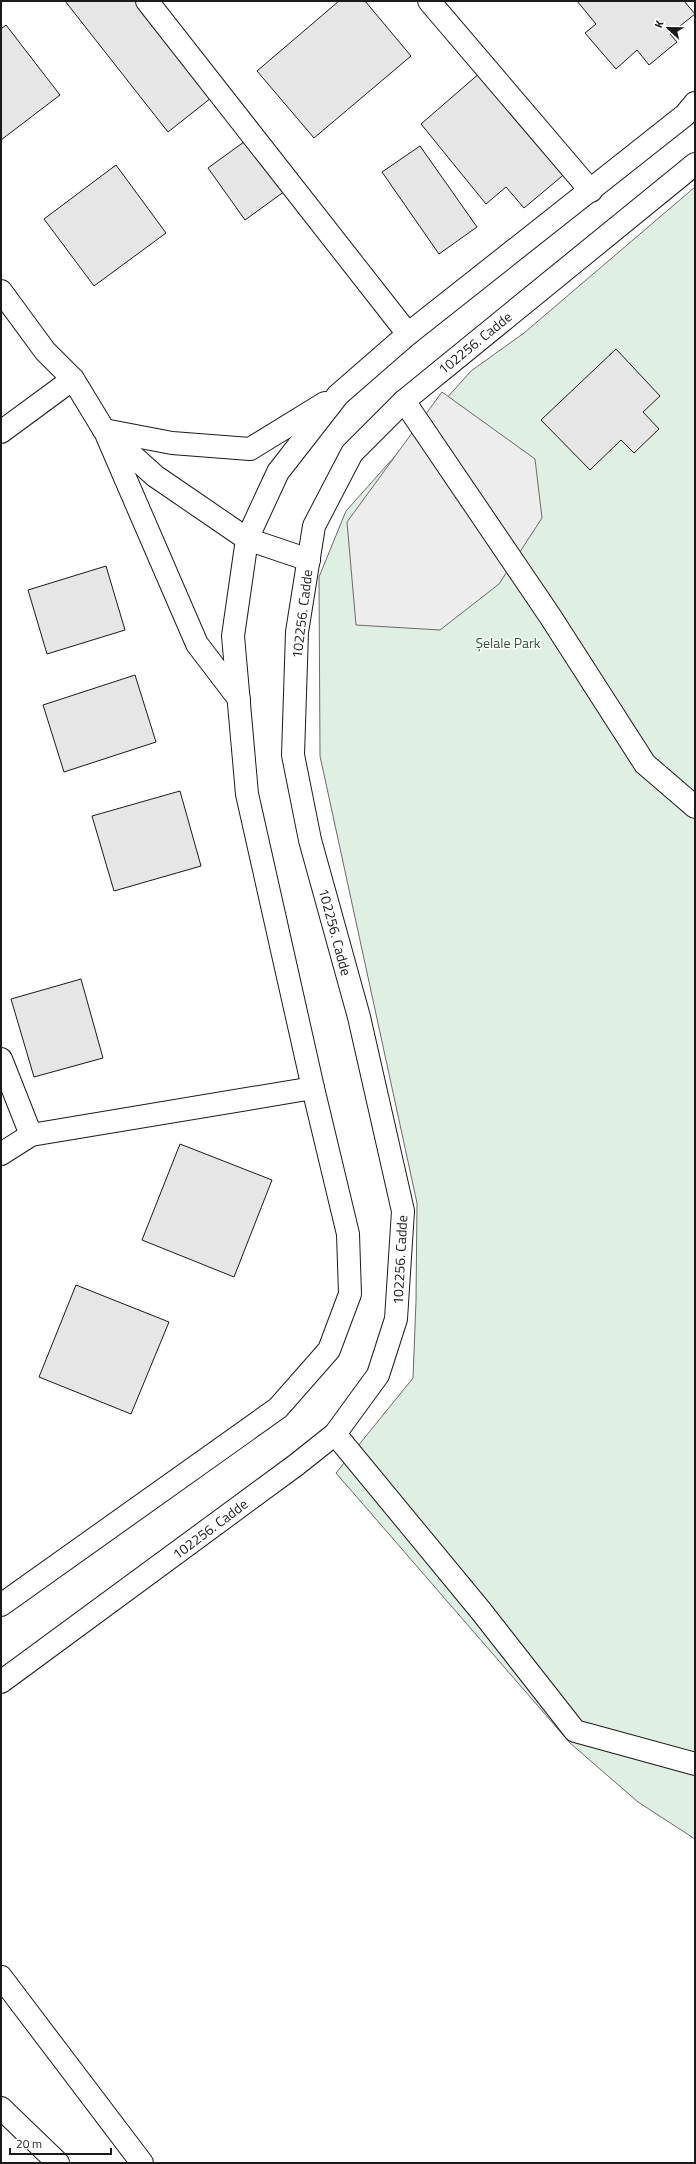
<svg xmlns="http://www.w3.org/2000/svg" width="696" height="2164" font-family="'Titillium Web',sans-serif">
<rect width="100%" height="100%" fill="#fff"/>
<!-- green -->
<path fill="#e0efe3" stroke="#6a6a6a" d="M695,187V1839L638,1802L570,1743L336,1473L413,1378L416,1301L417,1203L320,756L319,577L346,511L471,371L524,333Z"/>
<!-- parking -->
<path fill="#ededed" stroke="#6a6a6a" d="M442,392L535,459L542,518L499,584L440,630L356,625L347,522Z"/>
<!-- building -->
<g fill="#e6e6e6" stroke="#1a1a1a">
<path d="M65,1H135L211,98L168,132Z"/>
<path d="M339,1H365L411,56L314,138L257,71Z"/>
<path d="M577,1H684L695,14L670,34L677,42L649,65L637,50L616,69L585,33L596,24Z"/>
<path d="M6,25L60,95L1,140V29Z"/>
<path d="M481,72L567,172L524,208L506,187L486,204L421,124Z"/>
<path d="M248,139L285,191L245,220L208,168Z"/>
<path d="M420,146L477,227L439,254L382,172Z"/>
<path d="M116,165L166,233L94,286L44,219Z"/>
<path d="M616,349L660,396L643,412L659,429L634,453L621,440L590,470L541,420Z"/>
<path d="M106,566L125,630L47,654L28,590Z"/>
<path d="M135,675L156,742L64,772L43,705Z"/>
<path d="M180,791L201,866L114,891L92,816Z"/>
<path d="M81,979L103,1058L34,1077L11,999Z"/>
<path d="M180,1144L272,1180L234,1277L142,1240Z"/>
<path d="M76,1285L169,1322L131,1414L39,1377Z"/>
</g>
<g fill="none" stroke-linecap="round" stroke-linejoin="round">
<!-- minor casing -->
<g stroke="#1a1a1a" stroke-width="24">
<g id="minor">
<path d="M147,1L408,334"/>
<path d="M429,1L591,191"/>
<path d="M1,291L45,351L73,379L104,430L155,476L247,539L309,560"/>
<path d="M404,401L550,616L645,764L695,807"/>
<path d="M104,430L172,443L250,449L325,403"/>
<path d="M1,432L73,379"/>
<path d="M107,436L197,644L239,699"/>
<path d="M1,1059L31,1135"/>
<path d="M1,1154L31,1135L313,1088"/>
<path d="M335,1434L481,1611L575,1731L695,1764"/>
<path d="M1,1605L278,1408L329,1350L350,1294L348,1234L313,1088L247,794L233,636L247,539L278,472L338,395L408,334L685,115L695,103"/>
<path d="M1,1682L296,1465L335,1434L378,1375L396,1319L403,1211L359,1017L310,840L293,755L297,632L314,526L352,453L404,401L695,164"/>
</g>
</g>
<!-- major casing -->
<g stroke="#1a1a1a" stroke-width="24">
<g id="major">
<path d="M1,1977L142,2163"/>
<path d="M1,2108L58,2163"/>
</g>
</g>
<!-- minor -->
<use href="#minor" stroke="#fff" stroke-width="22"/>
<!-- major -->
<use href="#major" stroke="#fff" stroke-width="22"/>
</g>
<g text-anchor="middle" stroke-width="3" stroke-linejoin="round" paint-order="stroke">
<!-- street labels -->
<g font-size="14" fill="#1a1a1a" stroke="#fff">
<text transform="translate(475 343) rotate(-39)" y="5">102256. Cadde</text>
<text transform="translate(302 614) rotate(-83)" y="5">102256. Cadde</text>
<text transform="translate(335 932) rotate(75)" y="5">102256. Cadde</text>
<text transform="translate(400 1260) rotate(-87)" y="5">102256. Cadde</text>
<text transform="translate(210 1529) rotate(-37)" y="5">102256. Cadde</text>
</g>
<!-- park labels -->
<g font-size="14" fill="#2b5a34" stroke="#fff">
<text x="508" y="648">Şelale Park</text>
</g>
</g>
<!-- border -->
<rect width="696" height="2164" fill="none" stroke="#1a1a1a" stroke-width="4"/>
<!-- north arrow -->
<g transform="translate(668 28) rotate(292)" stroke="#ffffff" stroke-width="3" paint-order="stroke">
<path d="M0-3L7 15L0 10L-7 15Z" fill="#1a1a1a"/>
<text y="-6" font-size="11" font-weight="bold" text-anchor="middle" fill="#1a1a1a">K</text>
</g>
<!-- scale -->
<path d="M10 2148v6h101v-6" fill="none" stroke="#1a1a1a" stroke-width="2"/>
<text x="16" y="2148" font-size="12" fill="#1a1a1a" stroke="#ffffff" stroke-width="3" paint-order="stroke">20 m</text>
</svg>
